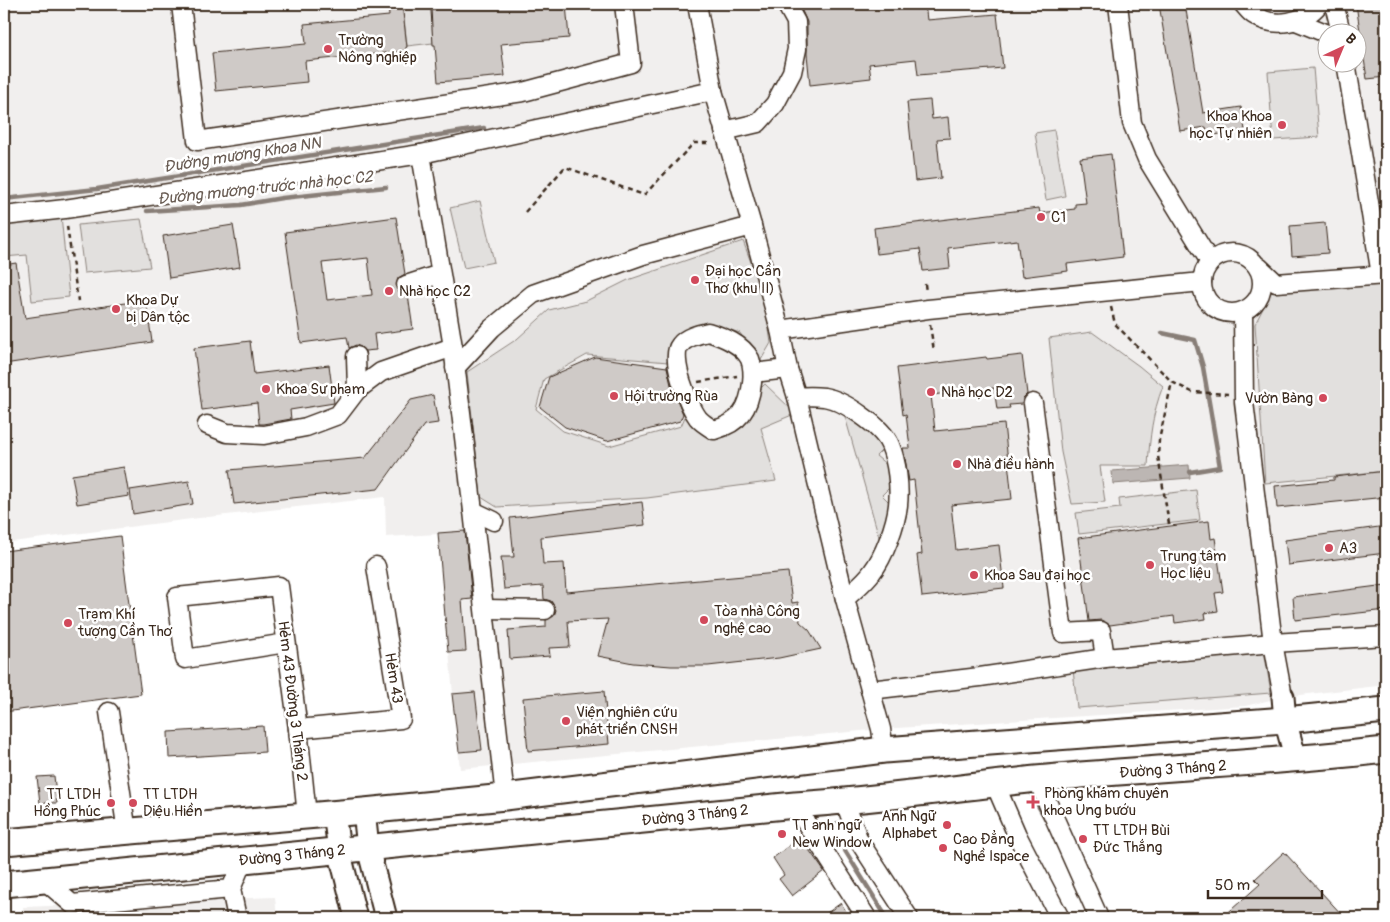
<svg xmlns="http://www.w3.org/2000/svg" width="1390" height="922" font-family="Pangolin,sans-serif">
<rect width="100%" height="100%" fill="#fff"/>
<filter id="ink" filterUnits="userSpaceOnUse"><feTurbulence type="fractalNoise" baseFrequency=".02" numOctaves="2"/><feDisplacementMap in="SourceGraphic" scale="10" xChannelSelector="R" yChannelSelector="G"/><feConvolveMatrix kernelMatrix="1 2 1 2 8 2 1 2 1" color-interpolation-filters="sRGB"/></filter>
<g filter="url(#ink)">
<!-- built -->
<g fill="#f1efee" fill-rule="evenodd">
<path d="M4,4H1386V685L1283,697L1245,706L881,729L460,769L438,534L386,537L385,497L199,518L4,543ZM1328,32H1358V62H1328Z"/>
<path d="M275,897L277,918H24L23,907Z"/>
</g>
<!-- green -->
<g fill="#e2e0de" stroke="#8e857e">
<path d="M414,4H498L431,9L433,43L407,46L403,9L415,8Z"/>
<path d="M1313,68L1319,137L1273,140L1268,72Z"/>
<path d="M1054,130L1065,196L1046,200L1035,133Z"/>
<path d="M480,201L494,262L464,268L450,208Z"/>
<path d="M61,215L69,297L32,301L27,255L4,257V221Z"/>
<path d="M141,219L150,267L84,273L78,225Z"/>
<path d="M743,241L764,297L771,343L761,360L756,358L740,333L706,322L687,330L669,343L668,362L587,355L544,379L536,409L563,431L609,446L681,426L688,410L698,422L738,428L757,405L759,390L765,384L791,409L792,415L761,428L776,481L647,498L497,507L481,497L467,372L517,339L549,310L586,301L628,280Z"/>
<path d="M1386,278V471L1265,483L1255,324L1276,283Z"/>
<path d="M1092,332L1139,366L1163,386C1152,415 1150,435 1148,466H1100L1105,502L1072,504L1061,452L1049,338Z"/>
<path d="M844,413L863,420L884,448L876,456L887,465L891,486L882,495L892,505L881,544Z"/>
<path d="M1196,490L1200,520L1079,534L1076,513L1120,508L1119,499Z"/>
<path d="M1264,650L1271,693L1077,708L1073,669Z"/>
</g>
<!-- water -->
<path fill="#bcb6b3" stroke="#887e77" d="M1189,465L1190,478L1113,484L1112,471Z"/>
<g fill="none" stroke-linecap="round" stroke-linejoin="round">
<!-- stream -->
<g stroke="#887e77" stroke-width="4.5">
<path d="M4,199L97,189L484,128"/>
<path d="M147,211L241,205L282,198L386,187"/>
<path d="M1162,333L1195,340L1203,367L1220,467L1190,472"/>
<path d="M1031,793L1045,818"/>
<path d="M844,849L887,918"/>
</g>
</g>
<!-- building -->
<g fill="#cfcac7" stroke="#3b2a1e" fill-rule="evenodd">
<path d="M388,4H402L407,47H406V51L305,61L307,82L216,91L212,53L306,44L304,24L389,16Z"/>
<path d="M498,4H527V6L566,4L569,38L501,44L505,76L438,82L435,45H433L431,9Z"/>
<path d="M801,4H925L927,20L997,14L1003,68L918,75L916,59L869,64L871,78L810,85L807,54V22L802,11Z"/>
<path d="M1159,4H1185L1203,113L1241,107L1245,130L1208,136L1206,127L1180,131Z"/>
<path d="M1356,4H1383L1386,28V77L1367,79Z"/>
<path d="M930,100L932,119L948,117L950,138L937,139L941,178L915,181L907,102Z"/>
<path d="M1111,154L1123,257L1067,264L1068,271L1022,277L1017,240L948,248L950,268L923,271L920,249L877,254L874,228L1039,208L1040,213L1075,209V204L1086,203L1080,158Z"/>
<path d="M396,217L405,274L398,278L396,288L399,293L408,295L413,329L374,334L376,350L365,351L361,347L356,345L349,348L347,337L301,343L285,232ZM368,258L372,295L327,300L322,263Z"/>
<path d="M1325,223L1328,253L1292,256L1290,226Z"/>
<path d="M233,225L240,267L169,278L163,236Z"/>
<path d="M16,263L25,318L146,300L152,342L4,364V265Z"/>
<path d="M250,341L254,374L329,365L334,403L290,410L291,419L263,424H259L257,403L202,410L194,348Z"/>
<path d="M1022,355L1027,394L1023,398L1022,404L1009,405L1010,408L997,409L994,388L931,395L935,431L1004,424L1012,499L951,505L956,550L999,545L1004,588L922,597L917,555L922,554L914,480L909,481L904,453L903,448H910L906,414L903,415L897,368L986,357L987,359Z"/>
<path d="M595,357L667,367L671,385L683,414L680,421L607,441L565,427L540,407L549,377Z"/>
<path d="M433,395L438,423L424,425L378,489L234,504L229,470L365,458L411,400Z"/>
<path d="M124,467L129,496L77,504L72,475Z"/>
<path d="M1386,471V497L1277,508L1275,486L1334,480V477Z"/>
<path d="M189,481L193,504L133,514L130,490Z"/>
<path d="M642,502L645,525L541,537L543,564L564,563L566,592L788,572L792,603L798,602L800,622L809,630L821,649L779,658L708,666H671L633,663L598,656L608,619L568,621L570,647L549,648L550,656L510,659L508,630L546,627V620L554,616L556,610L551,601L544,599L543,586L504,589L501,557H514L510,518Z"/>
<path d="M1209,521L1211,539L1215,538L1223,592L1215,593L1218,611L1205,613L1206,619L1175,623L1174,616L1110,625L1101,620L1089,621L1078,538Z"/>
<path d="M1386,526V553L1288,565L1285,540Z"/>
<path d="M465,531L472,599L462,600L466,651L448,652L438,533Z"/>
<path d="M120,536L141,694L4,712V551Z"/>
<path d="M1386,585V610L1295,620L1293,597Z"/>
<path d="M604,691L609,744L528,751L523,698Z"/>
<path d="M475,692L482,750L459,752L452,694Z"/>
<path d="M263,726L265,752L169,758L168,732Z"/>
<path d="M54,776L57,803H40L37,777Z"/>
<path d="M800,837L824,871L792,896L779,879L784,875L773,858Z"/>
<path d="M1284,852L1345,918H1222L1260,884L1255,879Z"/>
<path d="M841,903L850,918H820Z"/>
</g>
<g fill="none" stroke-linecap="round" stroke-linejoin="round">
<!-- minor casing -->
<g stroke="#3b2a1e" stroke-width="21">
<g id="minor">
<path d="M181,4L197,141L523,92L631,63L624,4"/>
<path d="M697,4L713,91L752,226L780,330L788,369L797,397L845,599L881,729L884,750"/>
<path d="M1118,4L1132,123L1147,159L1210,262"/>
<path d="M1243,4C1246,7 1250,13 1254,15C1275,29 1304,23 1319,4"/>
<path d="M1334,4L1341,32"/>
<path d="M1296,21L1328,34"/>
<path d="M1346,62L1381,275"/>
<path d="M724,131L758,123L775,104L792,72L797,49L796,22L786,4"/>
<path d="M421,154L713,91"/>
<path d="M4,216L65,209L421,154L453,347L473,511L505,797"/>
<circle cx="1232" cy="283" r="30"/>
<path d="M1259,267L1276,283L1386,275"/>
<path d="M406,285L440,274"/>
<path d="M1243,311L1244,402L1273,643L1283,697"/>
<path d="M780,330L928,309L1202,282"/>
<path d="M708,332C724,337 742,344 750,359C753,367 753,375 752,383C749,409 740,423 714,430C709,427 702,423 698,418C689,406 669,358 680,345C686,337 699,334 708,332Z"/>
<path d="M356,356L357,390"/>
<path d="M455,368L492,328L533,294L643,255L752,226"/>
<path d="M753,373L788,369"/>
<path d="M797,397C806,396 815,396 824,397C843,400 882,426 890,445C897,462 900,487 898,505C896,524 884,557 872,572C865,582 854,590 845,599"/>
<path d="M1033,403L1063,633L1101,631L1105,658"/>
<path d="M207,425L227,433L264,435L306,427L338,415L357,390L381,372L453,347"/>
<path d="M473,511L494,521"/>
<path d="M485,609L545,610"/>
<path d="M286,643L185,659L177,597L279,586L298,729L307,816"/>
<path d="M870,690L980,677L1105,658L1273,643L1386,636"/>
<path d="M109,712L127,832"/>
<path d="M298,729L401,719L376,566"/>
<path d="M1037,779L1099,918"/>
<path d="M995,784L1017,835L1060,918"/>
<path d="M795,805L816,839L854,827L845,802"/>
<path d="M854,827L859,841L909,918"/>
<path d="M816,839L867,918"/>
<path d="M44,880L72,904L231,889L243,860"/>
<path d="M231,889L237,918"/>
</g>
</g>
<!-- major casing -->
<g stroke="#3b2a1e" stroke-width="25">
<g id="major">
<path d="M1283,697L1285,720L1296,760"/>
<path d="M364,811L368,848L386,918"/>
<path d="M334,813L339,850L356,918"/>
</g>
</g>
<!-- highway casing -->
<g stroke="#3b2a1e" stroke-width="29">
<g id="highway">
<path d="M4,842L364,811L505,797L884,750L1285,720L1386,710"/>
<path d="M4,884L795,805C876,800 955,788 1036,779C1152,768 1270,763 1386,750"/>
</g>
</g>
<!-- path -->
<g stroke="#3b2a1e" stroke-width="2.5" stroke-dasharray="5 4" stroke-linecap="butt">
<path d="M525,212L565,167L644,195L694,143H711"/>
<path d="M67,226L78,301"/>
<path d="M925,284L926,292"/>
<path d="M1385,291L1386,300"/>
<path d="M1111,307L1115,324L1172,382L1192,392L1228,394"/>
<path d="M930,325L934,351"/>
<path d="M698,382L737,376"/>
<path d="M1169,524L1158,456L1159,440L1172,382"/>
</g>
<!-- minor -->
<use href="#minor" stroke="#fff" stroke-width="18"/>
<!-- major -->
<use href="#major" stroke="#fff" stroke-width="21"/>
<!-- highway -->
<use href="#highway" stroke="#fff" stroke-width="25"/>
</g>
</g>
<!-- markers -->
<g fill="#d1495b" stroke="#fff" stroke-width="2">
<circle cx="328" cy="49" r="5"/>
<circle cx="1282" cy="125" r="5"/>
<circle cx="1041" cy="217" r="5"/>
<circle cx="695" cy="280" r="5"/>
<circle cx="389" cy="291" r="5"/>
<circle cx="116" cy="309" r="5"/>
<circle cx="266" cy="389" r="5"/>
<circle cx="931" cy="392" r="5"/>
<circle cx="614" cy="396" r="5"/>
<circle cx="1323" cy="398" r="5"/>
<circle cx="957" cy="464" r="5"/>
<circle cx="1329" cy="548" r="5"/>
<circle cx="1150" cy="565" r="5"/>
<circle cx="974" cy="575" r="5"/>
<circle cx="704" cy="620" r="5"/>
<circle cx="68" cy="623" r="5"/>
<circle cx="566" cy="721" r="5"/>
<path d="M1030.5 794.5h5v5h5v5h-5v5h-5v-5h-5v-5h5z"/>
<circle cx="111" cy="803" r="5"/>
<circle cx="133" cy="803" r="5"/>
<circle cx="947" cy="825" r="5"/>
<circle cx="782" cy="834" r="5"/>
<circle cx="1083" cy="839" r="5"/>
<circle cx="943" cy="848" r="5"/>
</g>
<g text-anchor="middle" stroke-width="5" stroke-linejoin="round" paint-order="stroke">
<!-- poi labels -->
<g font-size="15" fill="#3b2a1e" stroke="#fff" text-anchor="start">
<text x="338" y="45">Trường<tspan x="338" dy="17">Nông nghiệp</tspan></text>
<text x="1272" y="121" text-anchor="end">Khoa Khoa<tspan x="1272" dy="17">học Tự nhiên</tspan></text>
<text x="1051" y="222">C1</text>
<text x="705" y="276">Đại học Cần<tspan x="705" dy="17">Thơ (khu II)</tspan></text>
<text x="399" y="296">Nhà học C2</text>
<text x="126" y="305">Khoa Dự<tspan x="126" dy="17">bị Dân tộc</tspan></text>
<text x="276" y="394">Khoa Sư phạm</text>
<text x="941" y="397">Nhà học D2</text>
<text x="624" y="401">Hội trường Rùa</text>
<text x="1313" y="403" text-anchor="end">Vườn Bàng</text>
<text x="967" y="469">Nhà điều hành</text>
<text x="1339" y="553">A3</text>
<text x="1160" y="561">Trung tâm<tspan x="1160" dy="17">Học liệu</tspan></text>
<text x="984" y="580">Khoa Sau đại học</text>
<text x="714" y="616">Tòa nhà Công<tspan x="714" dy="17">nghệ cao</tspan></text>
<text x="78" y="619">Trạm Khí<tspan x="78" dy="17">tượng Cần Thơ</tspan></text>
<text x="576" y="717">Viện nghiên cứu<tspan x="576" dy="17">phát triển CNSH</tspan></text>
<text x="1044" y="798">Phòng khám chuyên<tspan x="1044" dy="17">khoa Ung bướu</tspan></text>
<text x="101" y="799" text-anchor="end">TT LTDH<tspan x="101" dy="17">Hồng Phúc</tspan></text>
<text x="143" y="799">TT LTDH<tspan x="143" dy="17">Diệu Hiền</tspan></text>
<text x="937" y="821" text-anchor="end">Anh Ngữ<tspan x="937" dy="17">Alphabet</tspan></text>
<text x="792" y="830">TT anh ngữ<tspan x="792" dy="17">New Window</tspan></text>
<text x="1093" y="835">TT LTDH Bùi<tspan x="1093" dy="17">Đức Thắng</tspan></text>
<text x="953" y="844">Cao Đẳng<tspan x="953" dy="17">Nghề Ispace</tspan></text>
</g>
<!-- street labels -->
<g font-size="15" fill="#3b2a1e" stroke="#fff">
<text transform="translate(394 678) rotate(81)" y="5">Hẻm 43</text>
<text transform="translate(293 701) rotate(83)" y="5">Hẻm 43 Đường 3 Tháng 2</text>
<text transform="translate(1173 769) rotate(-4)" y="5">Đường 3 Tháng 2</text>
<text transform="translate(695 815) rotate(-6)" y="5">Đường 3 Tháng 2</text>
<text transform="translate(292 855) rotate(-6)" y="5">Đường 3 Tháng 2</text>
</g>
<!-- water labels -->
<g font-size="16" font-style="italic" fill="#685b52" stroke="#fff">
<text transform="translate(242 154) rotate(-9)" y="6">Đường mương Khoa NN</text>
<text transform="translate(265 187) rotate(-6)" y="6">Đường mương trước nhà học C2</text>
</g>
</g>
<!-- margin -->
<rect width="1390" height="922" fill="none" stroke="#fff" stroke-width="20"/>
<rect x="10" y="10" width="1370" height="902" fill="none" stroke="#3b2a1e" stroke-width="2" filter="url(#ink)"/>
<!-- north arrow -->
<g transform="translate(1342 48) rotate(44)"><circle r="24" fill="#ffffff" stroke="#b1aaa5"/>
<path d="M0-4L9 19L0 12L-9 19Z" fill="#d1495b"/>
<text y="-8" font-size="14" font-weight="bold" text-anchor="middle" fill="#3b2a1e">B</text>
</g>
<!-- scale -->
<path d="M1208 890v8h114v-8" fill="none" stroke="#3b2a1e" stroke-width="2.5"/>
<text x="1215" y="890" font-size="15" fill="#3b2a1e" stroke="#ffffff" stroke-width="4" paint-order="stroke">50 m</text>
</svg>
